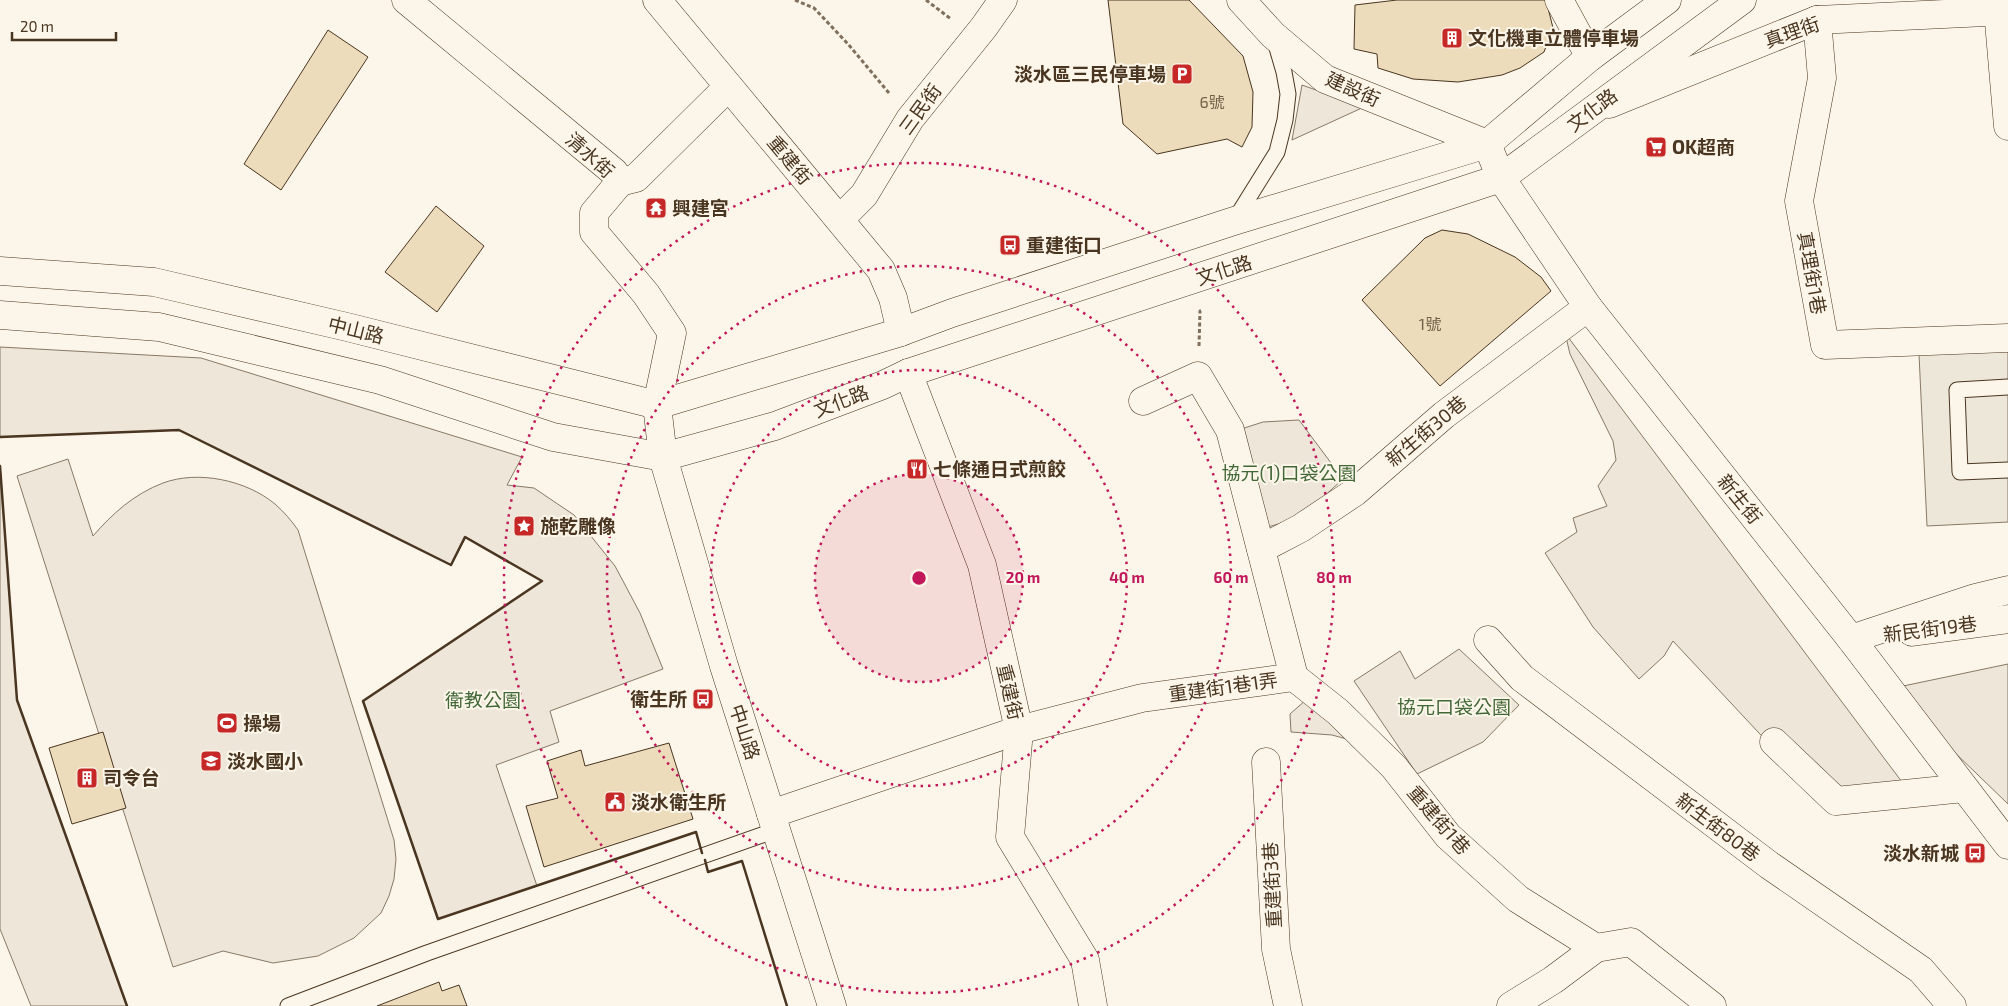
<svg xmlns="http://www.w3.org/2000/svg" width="2008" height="1006" font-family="'Exo 2','Noto Sans TC',sans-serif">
<rect width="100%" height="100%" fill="#fbf6e9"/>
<!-- green -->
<g fill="#ede6d9" stroke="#887966">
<path d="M1302,85L1364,107L1292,140Z"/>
<path d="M1565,333L1911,794L1848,800L1801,778L1673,641L1664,656L1639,679L1593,627L1545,553L1577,532L1573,518L1607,506L1598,486L1616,460L1613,441L1570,354Z"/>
<path d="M0,347L201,358L522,457L507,485L534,488L574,515L615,566L640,613L663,669L550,711L559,742L496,765L537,886L438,919L363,701L542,581L466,537L451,565L179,430L0,437Z"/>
<path d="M1299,420L1343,479L1320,500L1285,522L1261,529L1238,430L1263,422Z"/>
<path d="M68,459L93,536C112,514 134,494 163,483C198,470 246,480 275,504C284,512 291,520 298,530L394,840L396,859L394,879L389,896L381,913L354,938L318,956L273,963L223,951L173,967L17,476Z"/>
<path d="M0,466L17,700L127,1006H31L0,929Z"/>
<path d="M1459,649L1519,705L1483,742L1417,774L1354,681L1400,651L1415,679Z"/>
<path d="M2008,664V804L1889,689Z"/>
<path d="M1307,699L1354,741L1332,735L1291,732L1290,714Z"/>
</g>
<!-- parking -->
<path fill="#ede7d9" stroke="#887966" d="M2008,350V522L1927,526L1919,354Z"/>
<!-- building -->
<g fill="#ecdcbc" stroke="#4a3520">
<path d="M1108,0H1189L1243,56L1253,92L1252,127L1242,147L1227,139L1157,154L1123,124Z"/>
<path d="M1397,0H1546L1553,28L1544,52L1520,68L1502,75L1458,82L1413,79L1378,68L1377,54L1354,49L1355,5Z"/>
<path d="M328,30L368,57L281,190L244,164Z"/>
<path d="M436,206L484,246L437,312L385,272Z"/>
<path d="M1442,230L1468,234L1515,257L1541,277L1551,291L1440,386L1362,300L1425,238Z"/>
<path d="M103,732L126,808L72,824L49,748Z"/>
<path d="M669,743L693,819L544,867L526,806L558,798L547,761L581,750L585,766Z"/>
<path d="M439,982L442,991L459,985L467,1006H377Z"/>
</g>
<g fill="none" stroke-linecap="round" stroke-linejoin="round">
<!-- lane casing -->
<g stroke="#4a3520" stroke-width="17">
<g id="lane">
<path d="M1234,221L1277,152L1285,120L1288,94L1284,72L1275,41"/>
<path d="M2008,387L1957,390L1960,472L2008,470"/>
<path d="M288,1006L427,953L776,830"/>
</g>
</g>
<!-- street casing -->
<g stroke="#4a3520" stroke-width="29">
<g id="street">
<path d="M406,0L614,172L620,182L594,213V232L646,294L672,333L657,405"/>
<path d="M657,0L881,270L893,298L901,332"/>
<path d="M1241,0L1273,35L1325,79L1487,144L1501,178L1588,307L1851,639L2008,845"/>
<path d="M1559,0L1590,57"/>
<path d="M1998,10L2008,126"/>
<path d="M1817,20L1822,78L1799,201L1825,345L2008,338"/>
<path d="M1609,104L1817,20L2008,11"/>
<path d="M620,182L636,178L728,87"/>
<path d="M840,219L864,195L910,119L984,27L1003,0"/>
<path d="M908,373L982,565L1019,730L1010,837L1085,960L1093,1006"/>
<path d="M1261,549L1301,528L1355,492L1444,415L1588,307"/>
<path d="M1912,632L2008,619"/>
<path d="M1851,639L1975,598L2008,590"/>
<path d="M1488,640L1522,678L1769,865L1921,970L1952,1006"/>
<path d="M1294,677L1338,712L1394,767L1448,836L1518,899L1596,948"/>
<path d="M1774,742L1836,801L1964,788"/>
<path d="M1266,762L1276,949L1288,1006"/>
<path d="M771,814L1019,730L1142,698L1294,677L1230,430L1198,376L1143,401"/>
<path d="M1511,1006L1553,980L1596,948L1631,942L1712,1006"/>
</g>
</g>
<!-- secondary casing -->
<g stroke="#4a3520" stroke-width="29">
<path id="secondary" d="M657,405L663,457L724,666L832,1006"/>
</g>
<!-- primary casing -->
<g stroke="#4a3520" stroke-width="29">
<g id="primary">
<path d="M0,271L154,282L347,327L657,405L901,332L952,313L1234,221L1487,144L1590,57L1667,0"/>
<path d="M0,315L159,327L380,380L553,437L663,457L775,426L883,385L908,373L1501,178L1742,0"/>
</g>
</g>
<!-- path -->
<g stroke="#7f6f5c" stroke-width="3" stroke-dasharray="4 2.5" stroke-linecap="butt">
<path d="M795,0L814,8L848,44L889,93"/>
<path d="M926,0L951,19"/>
<path d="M1199,346L1200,311H1201"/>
</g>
<!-- lane -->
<use href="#lane" stroke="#fbf6e9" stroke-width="15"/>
<!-- street -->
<use href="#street" stroke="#fbf6e9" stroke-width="28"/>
<!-- secondary -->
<use href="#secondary" stroke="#fbf6e9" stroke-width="28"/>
<!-- primary -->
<use href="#primary" stroke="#fbf6e9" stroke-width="28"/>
<!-- wall -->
<g stroke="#4a3520" stroke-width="2.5">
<path d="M0,437L179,430L451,565L465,537L542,581L363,701L438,919L696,832L702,853"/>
<path d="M0,466L17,700L127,1006"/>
<path d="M705,860L708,872L742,861L787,1006"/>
</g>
</g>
<!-- distance rings -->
<circle cx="919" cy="578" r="104" fill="#c2185b" fill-opacity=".12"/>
<g fill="none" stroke="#c2185b" stroke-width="2.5" stroke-dasharray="2.5 5">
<circle cx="919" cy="578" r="104"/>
<circle cx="919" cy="578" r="208"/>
<circle cx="919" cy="578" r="312"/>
<circle cx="919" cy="578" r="415"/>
</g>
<!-- icons -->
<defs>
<g id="building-square" transform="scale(1.125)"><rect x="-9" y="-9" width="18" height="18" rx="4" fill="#c62828" stroke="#fbf6e9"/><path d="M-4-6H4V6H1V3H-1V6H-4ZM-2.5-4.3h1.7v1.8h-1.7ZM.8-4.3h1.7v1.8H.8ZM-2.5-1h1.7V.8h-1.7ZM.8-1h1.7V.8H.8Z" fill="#fff"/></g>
<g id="parking-square" transform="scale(1.125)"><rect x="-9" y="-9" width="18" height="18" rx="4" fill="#c62828" stroke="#fbf6e9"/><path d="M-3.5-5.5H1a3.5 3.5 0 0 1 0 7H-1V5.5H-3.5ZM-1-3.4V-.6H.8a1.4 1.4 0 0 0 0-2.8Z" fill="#fff"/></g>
<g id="supermarket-square" transform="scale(1.125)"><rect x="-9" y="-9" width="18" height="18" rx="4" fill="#c62828" stroke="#fbf6e9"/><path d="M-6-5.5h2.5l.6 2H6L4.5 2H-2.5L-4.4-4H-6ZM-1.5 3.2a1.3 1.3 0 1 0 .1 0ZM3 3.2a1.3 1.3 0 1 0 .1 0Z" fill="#fff"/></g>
<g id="temple-square" transform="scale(1.125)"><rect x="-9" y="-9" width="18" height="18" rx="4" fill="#c62828" stroke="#fbf6e9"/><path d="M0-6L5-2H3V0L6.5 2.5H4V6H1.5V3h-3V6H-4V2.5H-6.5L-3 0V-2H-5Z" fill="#fff"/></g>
<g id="bus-square" transform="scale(1.125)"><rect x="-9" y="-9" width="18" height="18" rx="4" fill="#c62828" stroke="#fbf6e9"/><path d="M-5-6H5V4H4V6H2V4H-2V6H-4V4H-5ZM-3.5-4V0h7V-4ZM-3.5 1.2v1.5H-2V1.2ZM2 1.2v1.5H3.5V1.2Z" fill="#fff"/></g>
<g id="restaurant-square" transform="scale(1.125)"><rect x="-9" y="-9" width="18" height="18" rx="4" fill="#c62828" stroke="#fbf6e9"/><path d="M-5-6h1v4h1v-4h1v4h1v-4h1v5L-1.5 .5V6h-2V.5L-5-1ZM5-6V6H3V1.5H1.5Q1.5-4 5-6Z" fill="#fff"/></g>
<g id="sight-square" transform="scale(1.125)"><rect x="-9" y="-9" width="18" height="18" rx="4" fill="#c62828" stroke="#fbf6e9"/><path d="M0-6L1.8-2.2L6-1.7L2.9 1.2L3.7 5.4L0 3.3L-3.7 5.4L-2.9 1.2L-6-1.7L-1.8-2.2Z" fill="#fff"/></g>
<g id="stadium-square" transform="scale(1.125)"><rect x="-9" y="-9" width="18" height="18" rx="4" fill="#c62828" stroke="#fbf6e9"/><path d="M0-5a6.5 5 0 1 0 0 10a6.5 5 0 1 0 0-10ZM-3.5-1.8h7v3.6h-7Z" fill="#fff"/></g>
<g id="school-square" transform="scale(1.125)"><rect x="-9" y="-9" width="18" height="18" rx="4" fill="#c62828" stroke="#fbf6e9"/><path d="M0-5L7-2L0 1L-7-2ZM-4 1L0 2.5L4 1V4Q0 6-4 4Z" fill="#fff"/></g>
<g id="civic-square" transform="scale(1.125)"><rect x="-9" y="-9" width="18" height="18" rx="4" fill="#c62828" stroke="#fbf6e9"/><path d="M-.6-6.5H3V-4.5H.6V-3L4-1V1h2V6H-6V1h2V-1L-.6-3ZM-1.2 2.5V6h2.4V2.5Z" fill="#fff"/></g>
</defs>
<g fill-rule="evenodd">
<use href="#building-square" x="1452" y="38"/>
<use href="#parking-square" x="1182" y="74"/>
<use href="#supermarket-square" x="1656" y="147"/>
<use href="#temple-square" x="656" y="208"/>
<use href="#bus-square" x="1010" y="245"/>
<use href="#restaurant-square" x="917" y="469"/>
<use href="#sight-square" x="524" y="526"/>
<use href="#bus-square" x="703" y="699"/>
<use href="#stadium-square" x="227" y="723"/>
<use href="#school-square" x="211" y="761"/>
<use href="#building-square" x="87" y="778"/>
<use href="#civic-square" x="615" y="802"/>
<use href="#bus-square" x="1975" y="853"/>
</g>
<g text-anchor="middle" stroke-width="4" stroke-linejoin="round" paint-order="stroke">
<!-- number labels -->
<g font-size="16" fill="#725f47">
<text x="1212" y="108">6號</text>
<text x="1430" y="330">1號</text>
</g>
<!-- street labels -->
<g font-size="19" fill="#4a3520" stroke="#fbf6e9">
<text transform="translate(1792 32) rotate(-19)" y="7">真理街</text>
<text transform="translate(1353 89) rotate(24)" y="7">建設街</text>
<text transform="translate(920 109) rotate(-54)" y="7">三民街</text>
<text transform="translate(1592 110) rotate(-37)" y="7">文化路</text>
<text transform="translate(590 155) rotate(42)" y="7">清水街</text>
<text transform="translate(790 160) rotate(50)" y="7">重建街</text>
<text transform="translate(1224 270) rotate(-18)" y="7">文化路</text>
<text transform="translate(1812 273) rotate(80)" y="7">真理街1巷</text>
<text transform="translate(356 330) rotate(14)" y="7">中山路</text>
<text transform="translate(841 401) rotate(-21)" y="7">文化路</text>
<text transform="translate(1426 431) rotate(-40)" y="7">新生街30巷</text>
<text transform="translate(1740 499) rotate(51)" y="7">新生街</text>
<text transform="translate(1930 629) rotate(-7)" y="7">新民街19巷</text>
<text transform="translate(1223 687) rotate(-8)" y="7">重建街1巷1弄</text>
<text transform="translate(1010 692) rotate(77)" y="7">重建街</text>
<text transform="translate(745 732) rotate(72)" y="7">中山路</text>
<text transform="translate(1439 820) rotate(49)" y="7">重建街1巷</text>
<text transform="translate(1718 827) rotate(37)" y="7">新生街80巷</text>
<text transform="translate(1272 885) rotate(-93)" y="7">重建街3巷</text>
</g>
<!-- poi labels -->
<g font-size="19" font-weight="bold" fill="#4a3520" stroke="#fbf6e9" text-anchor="start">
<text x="1468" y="45">文化機車立體停車場</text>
<text x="1166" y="81" text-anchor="end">淡水區三民停車場</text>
<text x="1672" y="154">OK超商</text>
<text x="672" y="215">興建宮</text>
<text x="1026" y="252">重建街口</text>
<text x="933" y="476">七條通日式煎餃</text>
<text x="540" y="533">施乾雕像</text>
<text x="687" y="706" text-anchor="end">衛生所</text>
<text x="243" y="730">操場</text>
<text x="227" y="768">淡水國小</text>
<text x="103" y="785">司令台</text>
<text x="631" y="809">淡水衛生所</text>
<text x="1959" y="860" text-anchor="end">淡水新城</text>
</g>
<!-- park labels -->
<g font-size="19" fill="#436837" stroke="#fbf6e9">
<text x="1289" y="480">協元(1)口袋公園</text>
<text x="483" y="707">衛教公園</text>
<text x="1454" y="714">協元口袋公園</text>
</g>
</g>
<circle cx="919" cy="578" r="8" fill="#c2185b" stroke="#fbf6e9" stroke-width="2.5"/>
<g font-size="15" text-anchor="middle" font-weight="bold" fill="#c2185b" stroke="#fbf6e9" stroke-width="4" stroke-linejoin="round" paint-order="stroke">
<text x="1023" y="583">20 m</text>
<text x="1127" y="583">40 m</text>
<text x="1231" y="583">60 m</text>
<text x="1334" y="583">80 m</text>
</g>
<!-- scale -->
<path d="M12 32v8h104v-8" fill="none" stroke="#4a3520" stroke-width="2.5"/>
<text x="20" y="32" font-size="15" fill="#4a3520" stroke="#fbf6e9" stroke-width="4" paint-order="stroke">20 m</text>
</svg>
